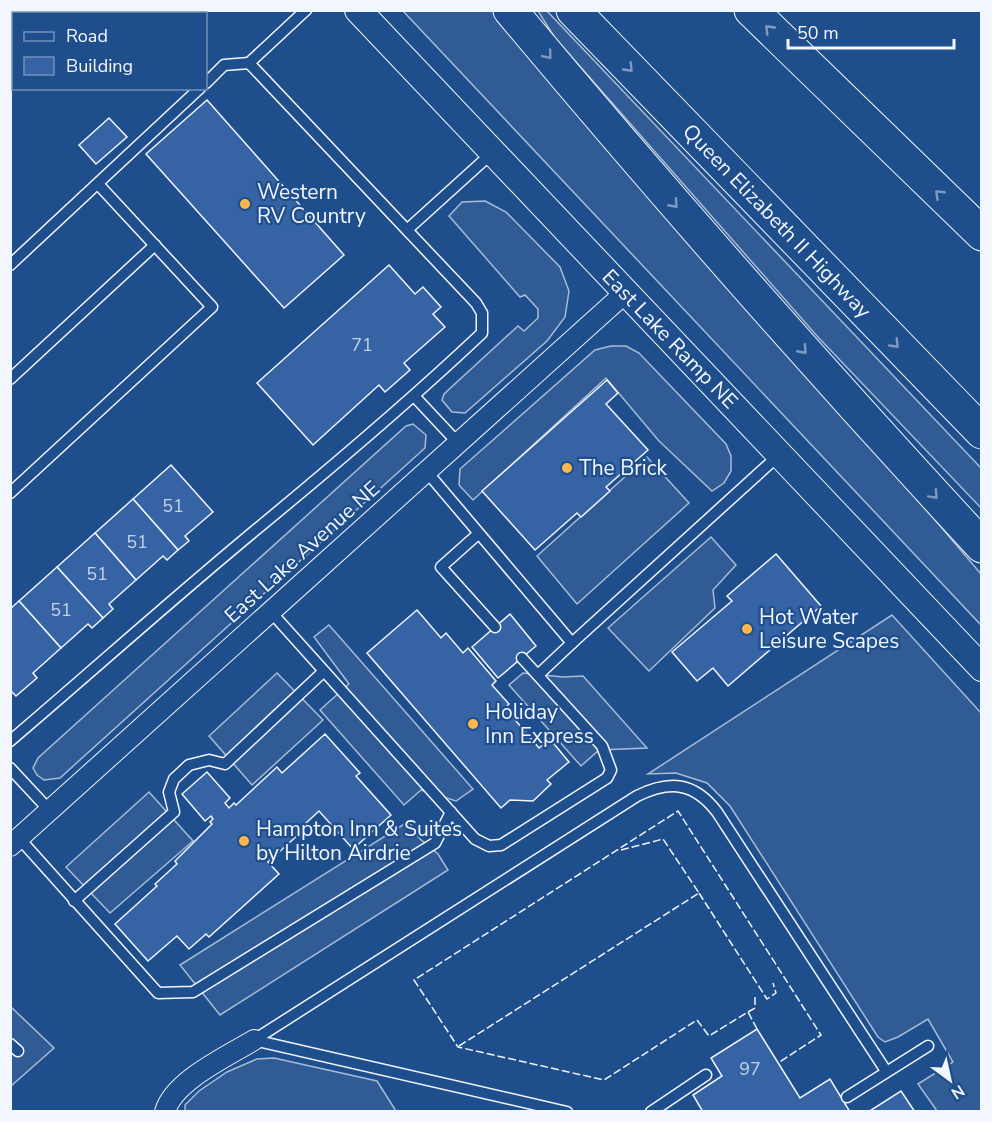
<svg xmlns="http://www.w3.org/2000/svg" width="992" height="1122" font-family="'Nunito Sans',sans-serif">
<rect width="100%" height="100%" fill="#1f4e8c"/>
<!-- built -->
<g fill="#305b95" stroke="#a8bbd7" stroke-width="1.5">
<path d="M403,11H502L981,574V625Z"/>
<path d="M538,11H547L981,468V508L817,336L555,38Z"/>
<path d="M485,201L506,212L560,267L569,291L565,317L547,341L465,413L452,412L442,400L444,394L518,326L524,331L538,318V309L525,295L520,297L449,216L462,202Z"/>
<path d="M611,346H626L639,353L726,444L731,456V471L724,483L712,491L659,441L606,378L473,500L459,485L460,469L595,350Z"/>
<path d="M413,424L426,435L425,448L60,778L44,780L37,775L33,768L38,758L406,426Z"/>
<path d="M647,457L689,503L577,604L537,556Z"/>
<path d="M711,537L736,565L713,590L715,608L649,671L608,628Z"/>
<path d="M892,615L981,713V1111H937L918,1084L953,1062L928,1019L898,1037L885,1042L878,1037L730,806L707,783L676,773L648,774Z"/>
<path d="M329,625L473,789L456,801L421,790L404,805L320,710L349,684L314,637Z"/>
<path d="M277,673L323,720L252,785L209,736Z"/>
<path d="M523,673L563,677L583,676L647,748L599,750L581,766L509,685Z"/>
<path d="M149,792L193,841L110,913L66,867Z"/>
<path d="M409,821L419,838L438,854L448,870L220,1015L180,965Z"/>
<path d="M10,1006L54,1048L11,1086H10Z"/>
<path d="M274,1058L377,1081L396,1111H185V1105L199,1091L227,1072L257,1059Z"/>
</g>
<!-- building -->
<g fill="#3563a3" stroke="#f2f6ff" stroke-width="1.5">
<path d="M207,100L344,255L284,308L146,154Z"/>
<path d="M109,118L127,137L96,164L79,145Z"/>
<path d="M389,265L415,294L423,287L441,307L433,314L445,327L404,363L410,370L385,392L379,385L313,445L257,383Z"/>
<path d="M607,380L618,393L606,404L648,450L606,487L610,491L581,517L577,513L535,550L482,491Z"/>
<path d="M171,465L213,512L185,536L189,541L178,550L133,499Z"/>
<path d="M133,499L178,550L167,560L163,556L136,580L95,533Z"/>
<path d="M95,533L136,580L109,604L113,609L103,618L57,567Z"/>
<path d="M776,554L821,606L728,686L713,668L697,681L672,652L732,601L727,596Z"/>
<path d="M57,567L103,618L92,628L88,624L61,648L19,601Z"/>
<path d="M19,601L61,648L33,673L37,678L16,696L12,692L10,694V609Z"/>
<path d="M417,610L441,638L446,633L463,653L468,648L496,681L492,685L509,704L505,708L539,748L550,739L569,762L547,780L551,784L533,801L510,800L501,808L367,653Z"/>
<path d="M510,614L536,646L498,678L472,647Z"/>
<path d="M325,734L360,773L356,776L391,815L353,849L319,811L306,823L308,826L268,862L279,874L209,937L206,934L189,949L177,936L148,961L115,924L157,886L155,884L177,864L175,861L212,824L210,822L213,819L211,816L205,821L182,794L207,772L230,798L225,803L229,808L234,803L236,805L277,767L282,773Z"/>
<path d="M757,1029L800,1098L830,1079L850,1112H703L693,1095L722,1076L711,1058Z"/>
<path d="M901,1091L915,1112H868Z"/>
</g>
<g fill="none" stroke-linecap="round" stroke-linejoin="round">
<!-- service casing -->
<g stroke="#f2f6ff" stroke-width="13">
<g id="service">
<path d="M206,83L224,65L249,63"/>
<path d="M408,229L492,153"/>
<path d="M10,265L200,88"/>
<path d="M10,379L155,245"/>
<path d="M414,396L458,443"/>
<path d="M427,472L572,643L779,455"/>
<path d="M10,493L212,307L98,184"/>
<path d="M478,534L441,567L495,627"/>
<path d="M271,612L475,839L489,846L501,845L607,778L611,770L602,746L522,658"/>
<path d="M538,675L572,643"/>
<path d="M10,741C91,672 170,601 252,533C331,468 408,403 482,333V313L476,303L249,63L306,10"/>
<path d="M10,768L50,811"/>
<path d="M19,838L158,993L193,992L435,843L451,812"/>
<path d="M74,901L174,812L169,792L174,779L189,765L209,760L225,764L323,672"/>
<path d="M254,1040L637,796C670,780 694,782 717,812L886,1071"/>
<path d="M254,1040L567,1112"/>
<path d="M10,1044L18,1051"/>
<path d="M847,1097L928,1046"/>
<path d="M651,1112L706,1075"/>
</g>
</g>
<!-- minor casing -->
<g stroke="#f2f6ff" stroke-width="22">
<g id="minor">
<path d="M10,846L625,293"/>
<path d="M165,1112C173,1081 228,1056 254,1040"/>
</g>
</g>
<!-- tertiary casing -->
<g stroke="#f2f6ff" stroke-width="28">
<path id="tertiary" d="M358,10L982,668"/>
</g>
<!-- motorway casing -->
<g stroke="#f2f6ff" stroke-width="35">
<g id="motorway">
<path d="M510,10C663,193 820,371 982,546"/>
<path d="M573,10L982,432"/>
<path d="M751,10L982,234"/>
</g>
</g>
<!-- service -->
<use href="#service" stroke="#1f4e8c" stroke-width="10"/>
<!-- minor -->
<use href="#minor" stroke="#1f4e8c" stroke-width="20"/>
<!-- tertiary -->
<use href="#tertiary" stroke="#1f4e8c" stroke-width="26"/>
<!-- motorway -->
<use href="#motorway" stroke="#1f4e8c" stroke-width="33"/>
<!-- fence -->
<g stroke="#f2f6ff" stroke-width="1.5" stroke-dasharray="8 3" stroke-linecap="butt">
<path d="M699,893L767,999L776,993L773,983"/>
<path d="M748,1012L755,1008V994"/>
<path d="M757,1029L748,1012L709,1036L697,1020L604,1080L458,1047L414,980L678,811L821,1035L778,1063"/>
<path d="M459,1046L699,893L663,839L621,850"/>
</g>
</g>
<!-- one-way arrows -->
<defs><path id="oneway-chevron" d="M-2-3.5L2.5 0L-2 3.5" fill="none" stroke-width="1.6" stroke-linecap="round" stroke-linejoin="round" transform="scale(1.5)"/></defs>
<g stroke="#7e9ac0">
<use href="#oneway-chevron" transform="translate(769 29) rotate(-134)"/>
<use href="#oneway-chevron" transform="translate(548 55) rotate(50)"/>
<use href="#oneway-chevron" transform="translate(629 68) rotate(46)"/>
<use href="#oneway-chevron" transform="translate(939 194) rotate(-136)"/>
<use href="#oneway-chevron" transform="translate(674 204) rotate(48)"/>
<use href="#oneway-chevron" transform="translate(895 344) rotate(46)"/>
<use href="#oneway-chevron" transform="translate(803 350) rotate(48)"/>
<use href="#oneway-chevron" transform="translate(934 495) rotate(47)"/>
</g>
<!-- markers -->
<g fill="#ffb74d" stroke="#1f4e8c" stroke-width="2">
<circle cx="245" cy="204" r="6"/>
<circle cx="567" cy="468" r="6"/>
<circle cx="747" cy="629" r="6"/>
<circle cx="473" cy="724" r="6"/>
<circle cx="244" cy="841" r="6"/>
</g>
<g text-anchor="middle" stroke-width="4.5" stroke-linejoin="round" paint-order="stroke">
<!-- number labels -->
<g font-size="18" fill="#c3d1e8">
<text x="362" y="351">71</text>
<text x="173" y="512">51</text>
<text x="137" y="548">51</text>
<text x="97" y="580">51</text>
<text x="61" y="616">51</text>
<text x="750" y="1075">97</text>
</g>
<!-- poi labels -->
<g font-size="21" fill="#f2f6ff" stroke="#1f4e8c" text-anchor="start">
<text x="257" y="199">Western<tspan x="257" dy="24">RV Country</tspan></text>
<text x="579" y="475">The Brick</text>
<text x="759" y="624">Hot Water<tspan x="759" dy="24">Leisure Scapes</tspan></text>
<text x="485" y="719">Holiday<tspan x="485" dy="24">Inn Express</tspan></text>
<text x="256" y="836">Hampton Inn &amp; Suites<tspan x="256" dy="24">by Hilton Airdrie</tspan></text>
</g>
<!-- street labels -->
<g font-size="21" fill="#f2f6ff" stroke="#1f4e8c">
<text transform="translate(777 221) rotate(46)" y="7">Queen Elizabeth II Highway</text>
<text transform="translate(670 339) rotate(46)" y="7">East Lake Ramp NE</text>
<text transform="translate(302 552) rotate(-42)" y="7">East Lake Avenue NE</text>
</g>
</g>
<!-- border -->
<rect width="992" height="1122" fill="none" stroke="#f2f6ff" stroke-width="24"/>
<!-- legend -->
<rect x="12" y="12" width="195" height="78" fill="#1f4e8c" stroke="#7391ba" stroke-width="1.5"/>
<rect x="24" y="32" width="30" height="9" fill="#1f4e8c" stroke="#7391ba" stroke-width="1.5"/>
<text x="66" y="42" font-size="18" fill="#f2f6ff">Road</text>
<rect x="24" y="57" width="30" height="18" fill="#3563a3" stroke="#7391ba" stroke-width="1.5"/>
<text x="66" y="72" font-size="18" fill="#f2f6ff">Building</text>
<!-- north arrow -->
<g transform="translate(950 1080) rotate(147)" stroke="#1f4e8c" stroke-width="4.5" paint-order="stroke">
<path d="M0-4.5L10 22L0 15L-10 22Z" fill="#f2f6ff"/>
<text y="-9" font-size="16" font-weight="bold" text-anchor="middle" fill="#f2f6ff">N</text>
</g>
<!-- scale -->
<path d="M788 39v9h166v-9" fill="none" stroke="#f2f6ff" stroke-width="3"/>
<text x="797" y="39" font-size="18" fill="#f2f6ff" stroke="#1f4e8c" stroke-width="4.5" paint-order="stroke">50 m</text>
</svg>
